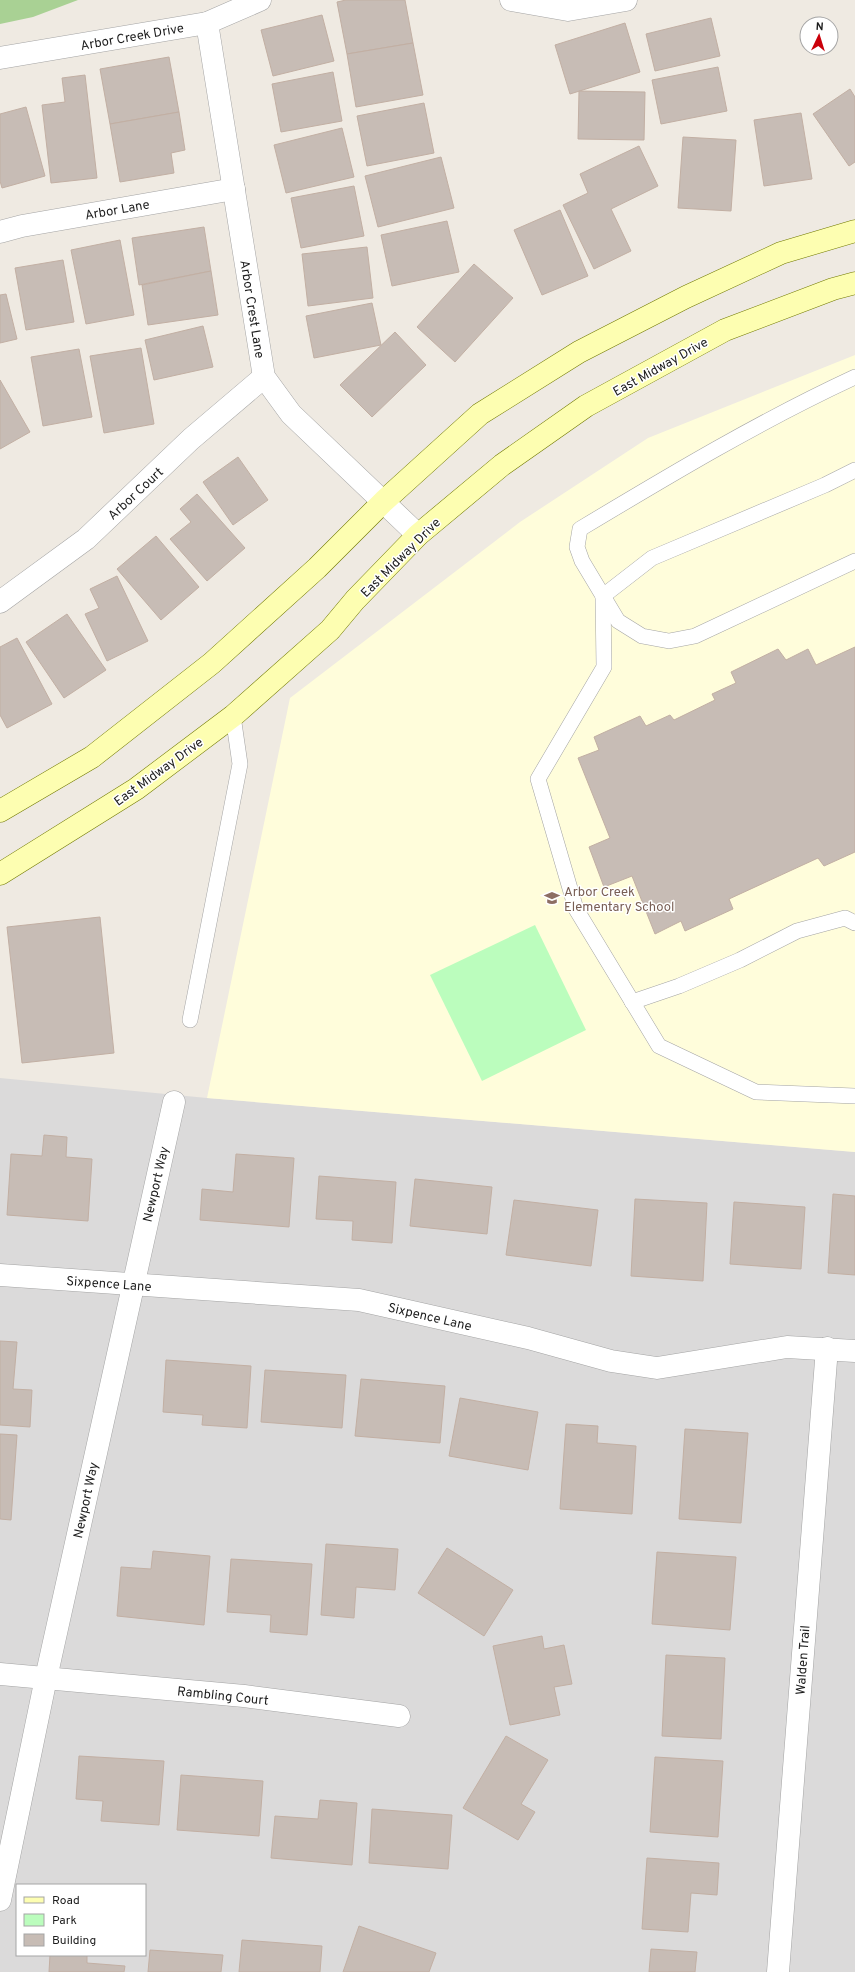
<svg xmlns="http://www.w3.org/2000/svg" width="855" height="1972" font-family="Overpass,sans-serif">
<rect width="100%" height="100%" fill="#efeae2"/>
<!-- residential -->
<path fill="#dbdada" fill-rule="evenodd" d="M0,1078L207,1098L855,1152V1972H0ZM17,1885H145V1955H17Z"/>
<!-- education -->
<path fill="#fffddb" d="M855,355V1152L207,1098L290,698L520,522L648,438Z"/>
<!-- forest -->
<path fill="#a9d194" d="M0,0H78L33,17L0,24Z"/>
<!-- park -->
<path fill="#bbfdbd" d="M535,925L586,1030L482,1081L430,975Z"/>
<!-- building -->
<g fill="#c7bcb5" stroke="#c2afa3">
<path d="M346,0H405L413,43L347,54L337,2Z"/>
<path d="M322,15L334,61L273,76L261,30Z"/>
<path d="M711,18L720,56L655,71L646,34Z"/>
<path d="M625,23L640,72L570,94L555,45Z"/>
<path d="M413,43L423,95L356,107L347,54Z"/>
<path d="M169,57L179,112L110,124L100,69Z"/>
<path d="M718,67L727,111L661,124L652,80Z"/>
<path d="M333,72L342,121L281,132L272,84Z"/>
<path d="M85,75L97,178L51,183L42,105L65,102L62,78Z"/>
<path d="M850,89L855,97V162L849,166L813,114Z"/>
<path d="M579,91L645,92L644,140L578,139Z"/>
<path d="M424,103L434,153L367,166L357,116Z"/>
<path d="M26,107L45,176L2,188L0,181V114Z"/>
<path d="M179,112L185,150L171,153L174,173L120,182L110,124Z"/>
<path d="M801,113L812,179L764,186L754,120Z"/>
<path d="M342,128L354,177L286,193L274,145Z"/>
<path d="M683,137L736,140L731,211L678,208Z"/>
<path d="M639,146L658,186L611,209L631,251L594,269L563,205L588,193L580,174Z"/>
<path d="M441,157L454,208L378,227L365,176Z"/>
<path d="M354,186L364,236L301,248L291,198Z"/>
<path d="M560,210L588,276L542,295L514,230Z"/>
<path d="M447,221L459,272L392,286L381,235Z"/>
<path d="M204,227L211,271L139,285L132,238Z"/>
<path d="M120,240L134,315L86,324L71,250Z"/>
<path d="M367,247L373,298L308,306L302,254Z"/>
<path d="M63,260L74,322L26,330L15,268Z"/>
<path d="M474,264L513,298L455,362L417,327Z"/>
<path d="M211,271L218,315L148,325L142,285Z"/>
<path d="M6,294L17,339L0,343V295Z"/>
<path d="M372,303L381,345L314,358L306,316Z"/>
<path d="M203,326L213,367L154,380L145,340Z"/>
<path d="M395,332L426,365L372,417L340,385Z"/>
<path d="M141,348L154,424L104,433L90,356Z"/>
<path d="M79,349L92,417L43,426L31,357Z"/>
<path d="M0,380L30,432L0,449Z"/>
<path d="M238,457L268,500L233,525L203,482Z"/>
<path d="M197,494L245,548L207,581L170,539L191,522L180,509Z"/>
<path d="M156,536L199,587L161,620L117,569Z"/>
<path d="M117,576L148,641L107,661L85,614L99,608L90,589Z"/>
<path d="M67,614L106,670L64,698L26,642Z"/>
<path d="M17,638L52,704L7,728L0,715V647Z"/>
<path d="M855,647V852L824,866L818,858L729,899L733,909L685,931L681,921L655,934L632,876L604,887L589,847L610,838L578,758L599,750L594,737L640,716L646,726L670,715L674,720L715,700L712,694L736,683L731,672L778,649L786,660L808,649L816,665Z"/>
<path d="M100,917L114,1053L22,1063L7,927Z"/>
<path d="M44,1135L67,1137L66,1157L92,1159L88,1221L7,1215L11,1154L42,1156Z"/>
<path d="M236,1154L294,1158L289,1227L200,1220L202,1189L233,1192Z"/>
<path d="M319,1176L396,1182L392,1243L352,1240L353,1221L316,1219Z"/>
<path d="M415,1179L492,1187L487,1234L410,1226Z"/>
<path d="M833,1194L855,1196V1275L828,1273Z"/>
<path d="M635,1199L707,1203L703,1281L631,1276Z"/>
<path d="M514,1200L598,1210L591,1266L506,1255Z"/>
<path d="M734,1202L805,1207L801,1269L730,1264Z"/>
<path d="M0,1341L17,1342L13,1389L32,1390L30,1427L0,1425Z"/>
<path d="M166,1360L251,1366L247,1428L202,1425L203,1415L163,1412Z"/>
<path d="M265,1370L346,1375L342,1428L261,1422Z"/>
<path d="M361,1379L445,1386L440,1443L355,1436Z"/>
<path d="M460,1398L538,1412L528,1470L449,1456Z"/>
<path d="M566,1424L598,1426L597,1443L636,1446L632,1514L560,1509Z"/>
<path d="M685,1429L748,1433L741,1523L679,1519Z"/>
<path d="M0,1434L17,1435L11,1520L0,1519Z"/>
<path d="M326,1544L398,1549L395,1590L356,1587L354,1618L321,1615Z"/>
<path d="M447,1548L513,1590L484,1636L418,1593Z"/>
<path d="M153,1551L210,1556L204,1625L117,1616L121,1567L151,1569Z"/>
<path d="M657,1552L736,1557L730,1630L652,1624Z"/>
<path d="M231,1559L312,1564L307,1635L270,1632L271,1615L227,1612Z"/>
<path d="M542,1636L544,1649L564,1645L572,1684L554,1687L560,1715L510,1725L493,1646Z"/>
<path d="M666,1655L725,1658L721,1739L662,1736Z"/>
<path d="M506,1736L548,1760L521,1804L535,1812L518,1840L463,1808Z"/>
<path d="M79,1756L164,1761L159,1825L101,1821L103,1801L76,1799Z"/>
<path d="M655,1757L723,1761L718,1837L650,1832Z"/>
<path d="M181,1775L263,1781L259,1836L177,1830Z"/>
<path d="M320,1800L357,1803L352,1865L271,1858L275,1816L318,1819Z"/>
<path d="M372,1809L452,1815L448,1869L369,1863Z"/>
<path d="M647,1858L719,1863L717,1895L691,1893L688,1932L642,1929Z"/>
<path d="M359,1926L436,1953L429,1972H343Z"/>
<path d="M242,1940L322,1946L320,1972H239Z"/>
<path d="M651,1949L697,1952L695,1972H649Z"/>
<path d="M150,1950L223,1955L221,1972H148Z"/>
<path d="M50,1955H87V1963L125,1966L124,1972H49Z"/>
</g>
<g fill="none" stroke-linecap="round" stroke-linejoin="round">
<!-- lane casing -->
<g stroke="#a4a4a4" stroke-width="16">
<g id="lane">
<path d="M855,377C760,421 670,475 580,529L577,547L582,561L618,621L642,636L669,641L695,636L855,561"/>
<path d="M855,470L825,485L652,558L603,596L604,667L538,779L576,909L659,1046L756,1092L855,1096"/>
<path d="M632,1002L679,986L740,960L797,931L845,918L855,923"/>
<path d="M190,1020L240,764L233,716"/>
</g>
</g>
<!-- street casing -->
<g stroke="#a4a4a4" stroke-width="23">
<g id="street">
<path d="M511,0L568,10L626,0"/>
<path d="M207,23L264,377L291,414L418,535"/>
<path d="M0,58L207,23L260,0"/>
<path d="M0,232L22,226L234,189"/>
<path d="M0,602L86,539L191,439L264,377"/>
<path d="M0,1275L359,1300L528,1338L611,1361L657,1368L787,1347L855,1351"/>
<path d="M0,1674L244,1696L399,1716"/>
<path d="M0,1900L46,1678L174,1102"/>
<path d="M778,1972L827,1348"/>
</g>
</g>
<!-- secondary casing -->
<g stroke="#707800" stroke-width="23">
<g id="secondary">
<path d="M0,811L92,757L212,663L317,568L384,501L480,414L579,352L686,297L781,253L855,231"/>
<path d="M0,874L136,789L233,716L330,630L355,600L418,535L502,465L586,406L725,330L833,289L855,283"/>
</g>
</g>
<!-- lane -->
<use href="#lane" stroke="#fff" stroke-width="15"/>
<!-- street -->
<use href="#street" stroke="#fff" stroke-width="22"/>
<!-- secondary -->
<use href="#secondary" stroke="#fdfeb1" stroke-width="22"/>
</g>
<!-- icons -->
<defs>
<g id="school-bare" transform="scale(1.2)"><path d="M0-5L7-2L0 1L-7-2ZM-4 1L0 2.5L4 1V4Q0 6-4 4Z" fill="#8d6e63" stroke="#fff" stroke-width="2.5" paint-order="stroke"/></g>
</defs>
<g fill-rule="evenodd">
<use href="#school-bare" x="552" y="898"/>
</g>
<g text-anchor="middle" stroke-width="3" stroke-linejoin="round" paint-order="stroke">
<!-- street labels -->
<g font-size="13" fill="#1d1d1d" stroke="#fff">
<text transform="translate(132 36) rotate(-10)" y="5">Arbor Creek Drive</text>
<text transform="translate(117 209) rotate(-10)" y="5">Arbor Lane</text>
<text transform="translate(253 309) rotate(81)" y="5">Arbor Crest Lane</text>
<text transform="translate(660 366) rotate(-29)" y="5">East Midway Drive</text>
<text transform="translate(135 493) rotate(-43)" y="5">Arbor Court</text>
<text transform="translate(400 557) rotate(-45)" y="5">East Midway Drive</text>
<text transform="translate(158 771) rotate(-36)" y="5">East Midway Drive</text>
<text transform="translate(155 1184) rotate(-77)" y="5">Newport Way</text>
<text transform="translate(109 1283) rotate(4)" y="5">Sixpence Lane</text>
<text transform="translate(430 1316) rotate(13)" y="5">Sixpence Lane</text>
<text transform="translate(85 1500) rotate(-78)" y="5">Newport Way</text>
<text transform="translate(802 1660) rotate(-86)" y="5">Walden Trail</text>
<text transform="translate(223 1695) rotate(6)" y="5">Rambling Court</text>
</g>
<!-- education labels -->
<g font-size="13" fill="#785e54" stroke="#fff" text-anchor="start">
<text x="564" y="896">Arbor Creek<tspan x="564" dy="15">Elementary School</tspan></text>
</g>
</g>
<!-- legend -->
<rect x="16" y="1884" width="130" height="72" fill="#ffffff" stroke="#a5a5a5"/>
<rect x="24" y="1897" width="20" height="6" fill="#fdfeb1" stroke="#a5a5a5"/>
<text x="52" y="1904" font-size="12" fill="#1d1d1d">Road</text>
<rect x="24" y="1914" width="20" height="12" fill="#bbfdbd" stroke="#a5a5a5"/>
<text x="52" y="1924" font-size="12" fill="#1d1d1d">Park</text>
<rect x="24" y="1934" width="20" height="12" fill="#c7bcb5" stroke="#a5a5a5"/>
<text x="52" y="1944" font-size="12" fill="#1d1d1d">Building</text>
<!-- north arrow -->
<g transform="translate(819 36) rotate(4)"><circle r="19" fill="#ffffff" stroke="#a5a5a5"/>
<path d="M0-3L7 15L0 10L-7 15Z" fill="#ca000a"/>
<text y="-6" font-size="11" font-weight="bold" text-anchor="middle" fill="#1d1d1d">N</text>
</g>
</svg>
